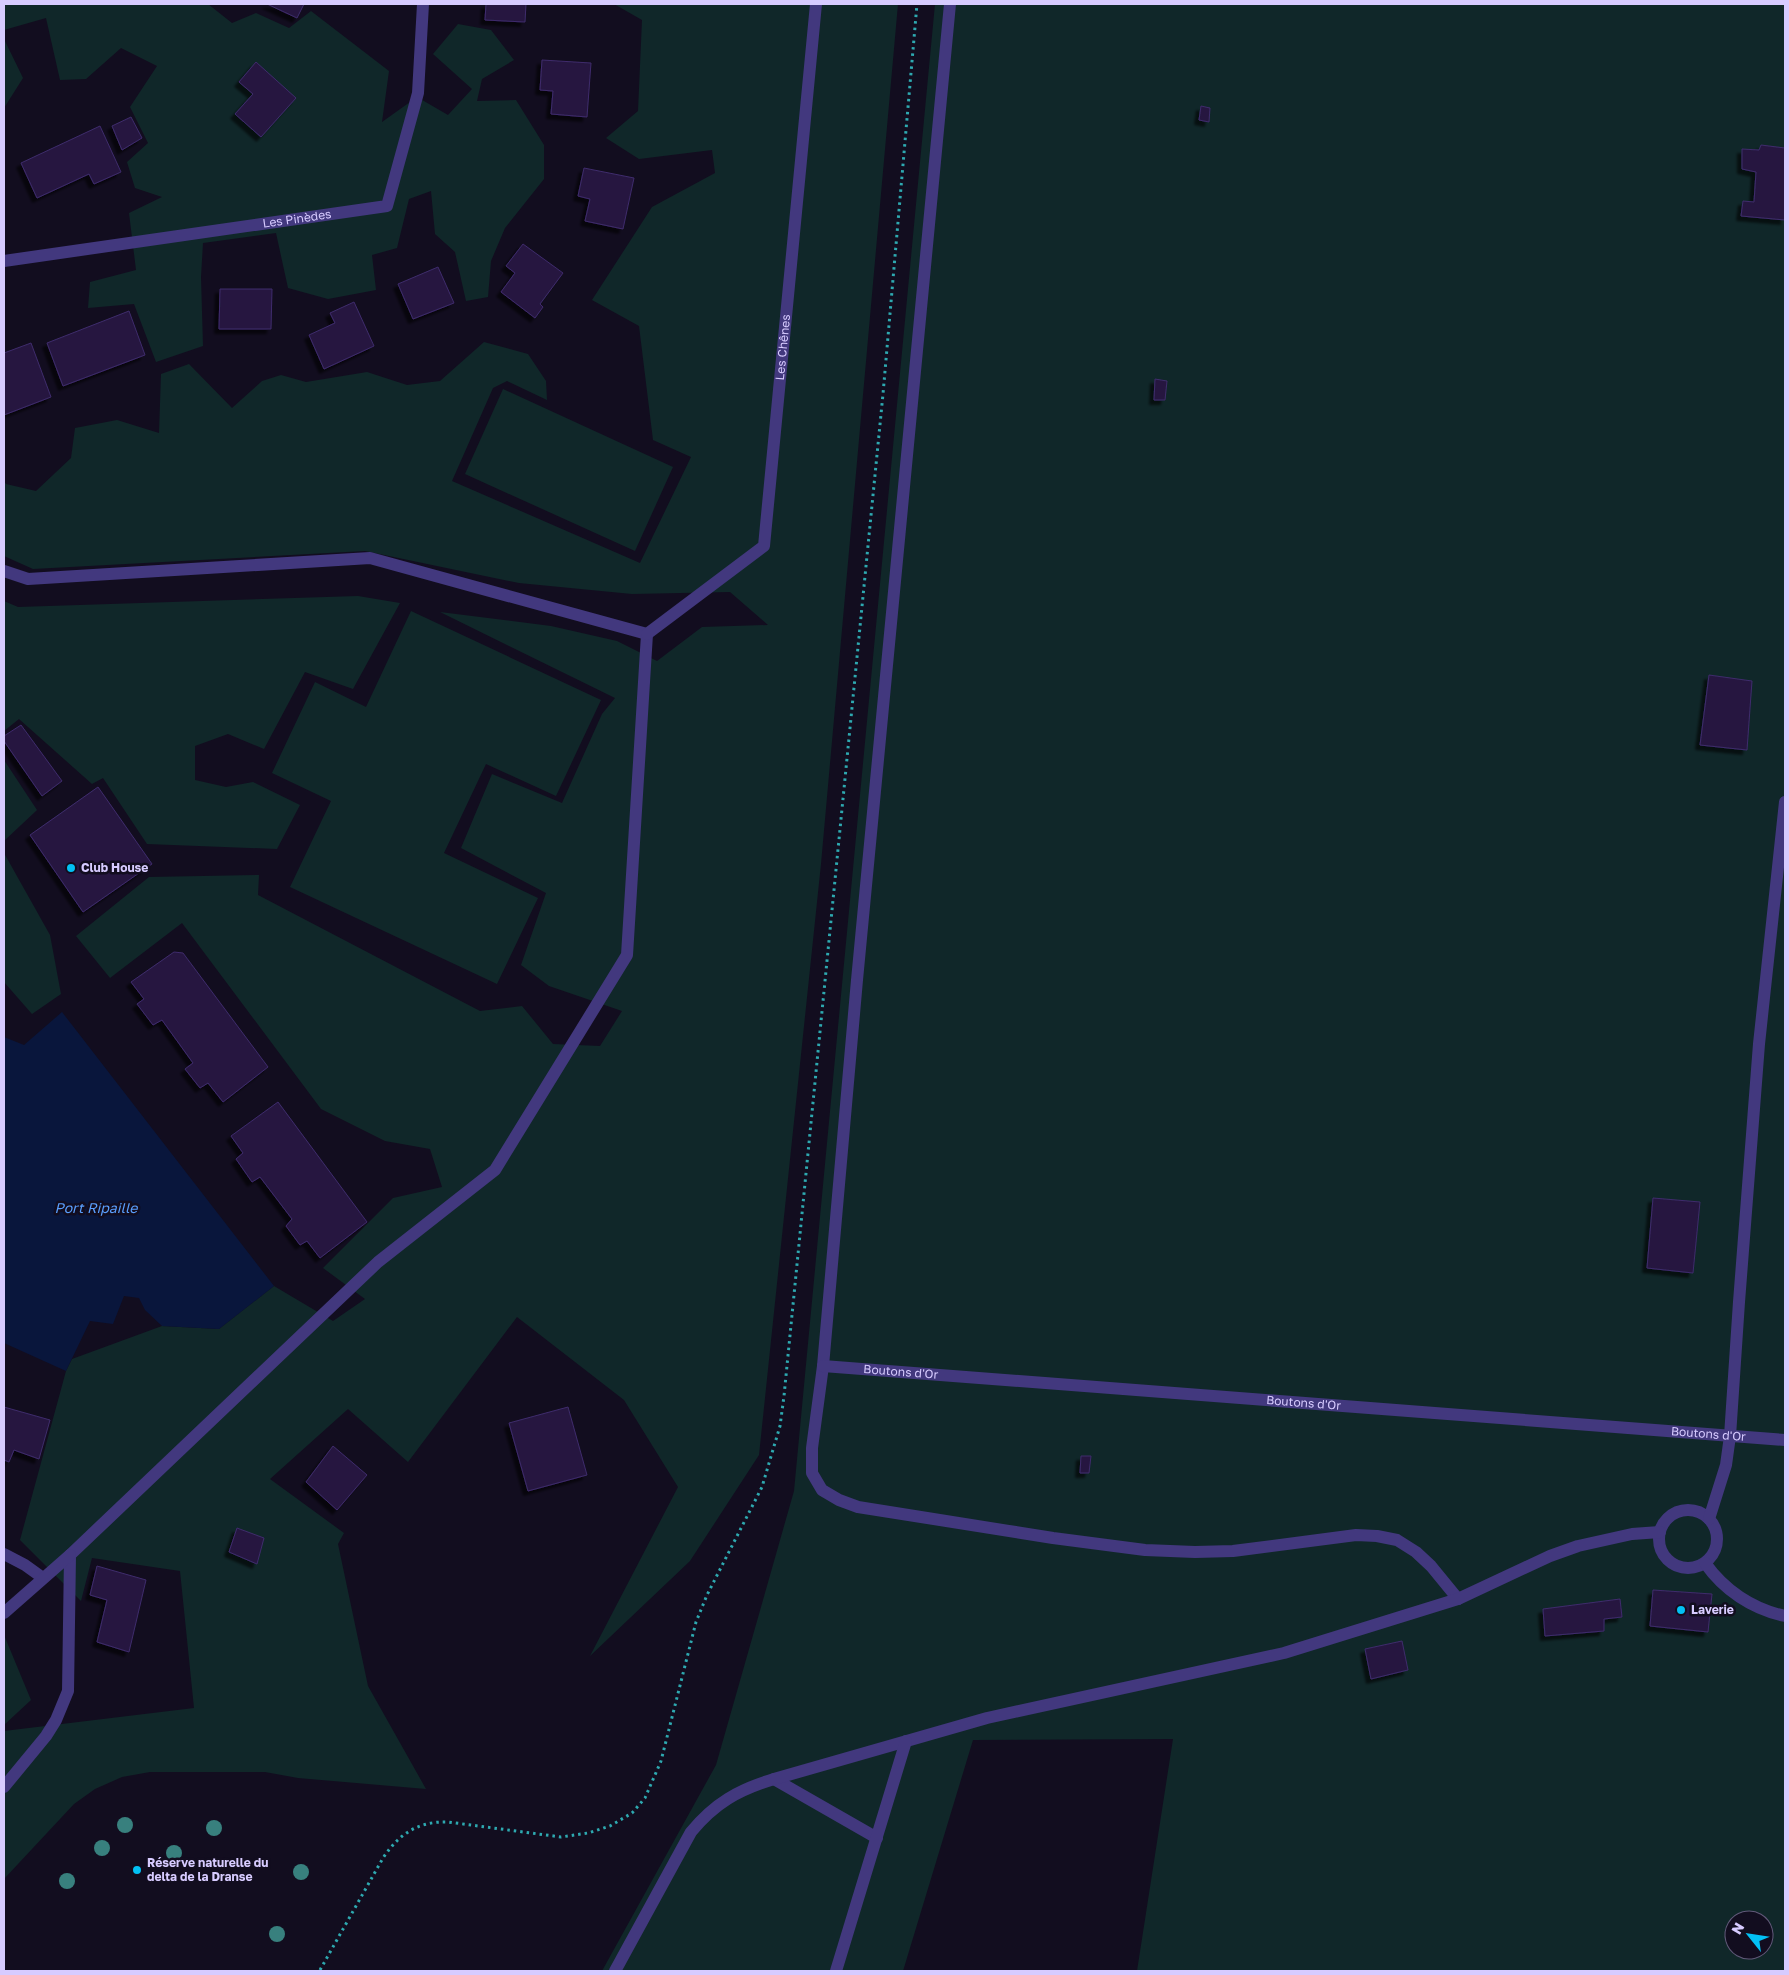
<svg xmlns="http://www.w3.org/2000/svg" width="1789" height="1975" font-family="'Golos Text',sans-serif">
<defs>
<filter id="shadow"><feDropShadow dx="-4.5" dy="4.5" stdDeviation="1" flood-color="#0009"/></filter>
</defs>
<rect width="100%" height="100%" fill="#120d1f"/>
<!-- green -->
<g fill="#102729" fill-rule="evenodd">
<path d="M4,4H208L232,23L256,13L289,28L311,11L389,71L382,122L417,97L448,115L472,89L433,54L458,24L491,30L514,60L482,79L477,101L516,100L544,145V179L505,228L491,261L488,297L466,301L455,252L435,234L431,191L409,199L397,248L372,255L376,290L328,299L288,288L276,233L203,243L201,277L203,346L156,362L134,304L88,308L90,282L136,270L129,213L162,197L135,188L127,162L148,143L130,107L157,66L121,48L86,79L60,80L46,18L4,30Z"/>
<path d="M614,4H898L821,864L759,1455L690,1561L590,1656L678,1487L624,1400L517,1317L408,1462L348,1409L270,1479L344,1533L338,1544L368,1686L426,1789L298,1778L265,1772H150L122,1777L95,1789L74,1804L4,1879V1731L194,1708L180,1571L92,1558L81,1601L20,1540L66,1371L72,1359L162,1326L219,1329L274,1286L333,1321L365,1299L323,1268L393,1198L442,1187L430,1149L385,1141L321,1109L182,923L110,978L76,936L149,877L259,875L258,895L480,1011L522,1006L553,1044L600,1046L622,1011L549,986L521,965L546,893L461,848L492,774L562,803L602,714L615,698L440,612L551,626L617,641L657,661L702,627L768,625L730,592L632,594L519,583L365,551L33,569L4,556V481L6,484L36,491L71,458L75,428L117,420L159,433L161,374L189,364L232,408L262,381L281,375L306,382L367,372L407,385L440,381L484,342L528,354L546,381L547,400L507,381L493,388L452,481L640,563L691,457L653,440L639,326L592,300L652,207L715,173L712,150L639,159L606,138L638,111L642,20Z"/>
<path d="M935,4H1785V1971H1137L1173,1739L973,1740L903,1971H602L716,1765L794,1491ZM1734,1920H1764V1950H1734Z"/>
<path d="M4,39L23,78L4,108Z"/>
<path d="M503,389L673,467L635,551L465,474Z"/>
<path d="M358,596L400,603L353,689L305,672L264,749L228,734L195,746V780L226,787L253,782L300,805L277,849L147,844L103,778L92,784L19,719L4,731V601L18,607Z"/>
<path d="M411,611L601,700L556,796L486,764L444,853L538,898L497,984L290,887L331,801L272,773L315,682L366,707Z"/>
<path d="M4,760L37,810L4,841Z"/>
<path d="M4,853L50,935L61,994L32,1014L4,982Z"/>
<path d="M4,1635L31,1700L4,1725Z"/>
</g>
<!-- water -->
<path fill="#09163c" d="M62,1012L274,1286L219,1329L162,1326L145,1310L139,1298L124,1296L113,1324L90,1321L66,1371L4,1343V1037L24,1045Z"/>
<!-- building -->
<g fill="#251940" stroke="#3f2b6c" filter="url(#shadow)">
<path d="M267,4H304L297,18Z"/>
<path d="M486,4H526L525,22L485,20Z"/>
<path d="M542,60L591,63L587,117L551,114L553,91L540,90Z"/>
<path d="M256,62L296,98L261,137L235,114L253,94L239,82Z"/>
<path d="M1201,106L1210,108L1209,122L1199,120Z"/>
<path d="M131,117L142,138L122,150L112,126Z"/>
<path d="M100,126L121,172L94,184L89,174L37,198L21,163Z"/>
<path d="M1761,145L1785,148V220L1741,216L1743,201L1754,202L1756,172L1742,169V149L1759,150Z"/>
<path d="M584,168L634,178L623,229L585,221L590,199L578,196Z"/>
<path d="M523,244L563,273L540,304L543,307L535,318L501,292L515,273L506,266Z"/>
<path d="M438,267L454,303L413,319L398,284Z"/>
<path d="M220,289H272L271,329H219Z"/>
<path d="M354,302L374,346L324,369L309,335L335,323L330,313Z"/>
<path d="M129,311L145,355L63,386L47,343Z"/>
<path d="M31,343L51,397L4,415V353Z"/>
<path d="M1155,379L1167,381L1165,400H1154Z"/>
<path d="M1709,675L1752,681L1747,750L1700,745Z"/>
<path d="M21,725L62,781L42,796L4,741V736Z"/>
<path d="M98,787L152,864L83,912L30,835Z"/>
<path d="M174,952L183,953L268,1067L223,1102L208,1083L200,1088L185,1069L193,1063L162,1020L153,1025L137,1004L144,999L131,982Z"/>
<path d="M278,1102L367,1222L320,1258L307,1241L300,1245L286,1226L292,1219L260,1177L252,1182L236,1159L243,1153L231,1136Z"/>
<path d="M1653,1198L1700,1202L1693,1273L1647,1268Z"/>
<path d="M4,1407L50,1420L39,1459L14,1450L9,1462L4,1460Z"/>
<path d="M568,1407L587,1475L528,1491L509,1423Z"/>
<path d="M333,1446L367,1475L337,1510L306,1482Z"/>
<path d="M1081,1456H1091L1089,1473H1080Z"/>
<path d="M237,1528L264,1538L257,1564L229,1552Z"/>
<path d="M97,1566L146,1580L129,1652L97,1642L107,1600L90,1595Z"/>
<path d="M1653,1590L1712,1594L1708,1632L1650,1626Z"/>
<path d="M1620,1599L1622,1617L1604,1619V1631L1545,1636L1543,1609Z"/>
<path d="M1402,1641L1408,1670L1371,1679L1365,1649Z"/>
</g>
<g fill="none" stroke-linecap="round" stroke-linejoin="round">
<!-- path -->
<path stroke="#2ea9b0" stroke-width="3" stroke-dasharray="2.5 4" stroke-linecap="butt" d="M320,1970L383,1858C399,1834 418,1821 448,1822L561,1837L588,1833L610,1826L632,1813L645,1798L661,1761L696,1622L707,1595L762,1487L780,1426L784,1396L883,394L917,4"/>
<!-- service -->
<g stroke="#42387e" stroke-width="12">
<path d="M950,4L857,980L823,1366L812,1448V1473L822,1490L839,1500L858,1507L1053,1538L1145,1550L1195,1552L1233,1551L1356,1535L1377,1536L1397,1540L1416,1552L1431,1566L1458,1599"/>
<path id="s1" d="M823,1366L1785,1440"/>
<circle cx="1688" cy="1539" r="29"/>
<path d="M1709,1519L1726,1465L1730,1436L1739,1302L1759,1044L1785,802"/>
<path d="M1705,1563C1724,1590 1752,1609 1785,1616"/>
<path d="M774,1779L877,1838"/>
<path d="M615,1971L691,1832C715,1803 738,1790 774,1779L987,1718L1284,1653L1458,1599L1550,1556L1578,1546L1632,1534L1660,1532"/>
<path d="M836,1971L906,1741"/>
</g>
<!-- minor -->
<g stroke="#42387e" stroke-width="12">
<path id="s2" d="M4,261L387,206L418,93L423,4"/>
<path d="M4,571L28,579L370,558L647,634L627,955L495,1170L378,1262L70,1555L68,1691L56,1720L46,1736L4,1787"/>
<path id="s3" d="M647,634L764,546L816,4"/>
<path d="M4,1554L25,1565L43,1578"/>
<path d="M4,1613L70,1555"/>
</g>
</g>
<!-- trees -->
<g fill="#38807e">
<circle cx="125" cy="1825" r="8"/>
<circle cx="214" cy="1828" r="8"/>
<circle cx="102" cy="1848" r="8"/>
<circle cx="174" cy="1853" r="8"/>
<circle cx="301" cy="1872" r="8"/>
<circle cx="67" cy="1881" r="8"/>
<circle cx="277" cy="1934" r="8"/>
</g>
<!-- markers -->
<g fill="#02c0f4" stroke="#120d1f" stroke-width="2">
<circle cx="71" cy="868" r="5"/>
<circle cx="1681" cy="1610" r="5"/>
<circle cx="137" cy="1870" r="5"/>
</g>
<g text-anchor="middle" stroke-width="5" stroke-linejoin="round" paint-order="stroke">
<!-- street labels -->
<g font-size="12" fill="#d7cbff" stroke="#120d1f">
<text dy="4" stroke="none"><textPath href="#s2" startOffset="296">Les Pinèdes</textPath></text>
<text dy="4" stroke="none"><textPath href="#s3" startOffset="346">Les Chênes</textPath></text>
<text dy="4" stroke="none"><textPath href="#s1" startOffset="78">Boutons d'Or</textPath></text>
<text dy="4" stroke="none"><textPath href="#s1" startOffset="482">Boutons d'Or</textPath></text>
<text dy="4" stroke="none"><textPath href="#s1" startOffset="888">Boutons d'Or</textPath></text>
</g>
<!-- poi labels -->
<g font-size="12" font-weight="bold" fill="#d7cbff" stroke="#120d1f" text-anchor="start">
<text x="81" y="872">Club House</text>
<text x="1691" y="1614">Laverie</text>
<text x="147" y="1867">Réserve naturelle du<tspan x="147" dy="14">delta de la Dranse</tspan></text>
</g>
<!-- water labels -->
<g font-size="14" font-style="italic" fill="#5a9ffe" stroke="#120d1f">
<text x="96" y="1213">Port Ripaille</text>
</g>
</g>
<!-- border -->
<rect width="1789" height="1975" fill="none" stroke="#d7cbff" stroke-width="10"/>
<!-- north arrow -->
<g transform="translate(1749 1935) rotate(300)"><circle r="24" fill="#120d1f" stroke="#615979"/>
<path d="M0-4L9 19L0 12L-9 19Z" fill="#02c0f4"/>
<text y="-8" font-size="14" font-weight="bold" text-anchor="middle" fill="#d7cbff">N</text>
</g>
</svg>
